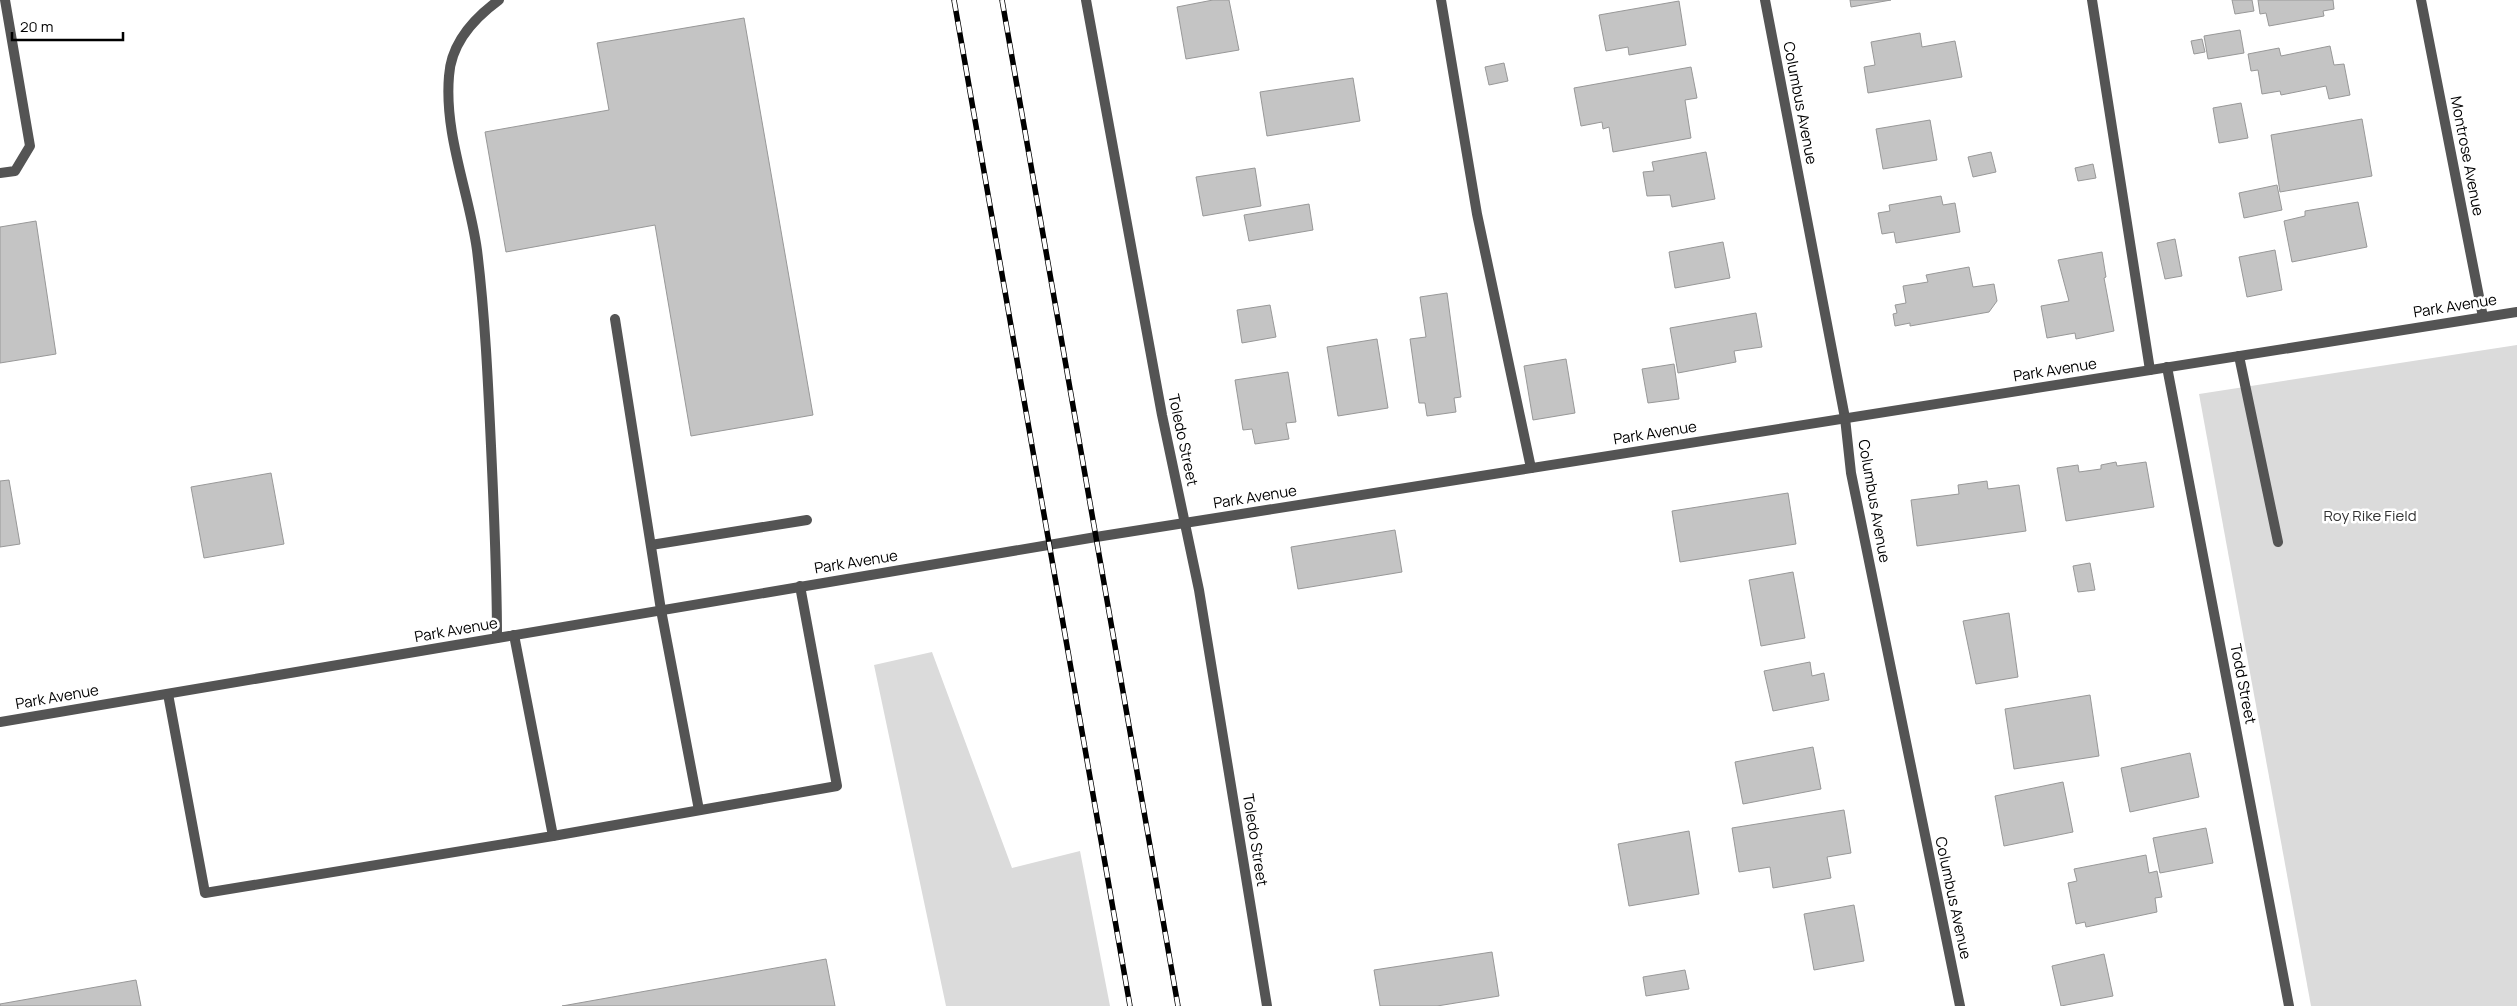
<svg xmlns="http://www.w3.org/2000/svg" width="2517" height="1006" font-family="Manrope,sans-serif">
<rect width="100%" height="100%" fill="#fff"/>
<!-- green -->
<g fill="#dbdbdb">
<path d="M2517,345V1006H2311L2199,394Z"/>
<path d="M932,652L1012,868L1080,851L1110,1006H946L874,665Z"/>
</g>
<!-- building -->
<g fill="#c4c4c4" stroke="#989898">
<path d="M1213,0H1229L1239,50L1186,59L1177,7Z"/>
<path d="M1850,0H1891L1851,7Z"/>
<path d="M2232,0H2252L2254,11L2235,14Z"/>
<path d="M2258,0H2333L2334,9L2323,11L2324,16L2269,26L2266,13L2260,14Z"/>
<path d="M1679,1L1686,45L1629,55L1628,47L1606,51L1599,15Z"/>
<path d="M744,18L813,415L691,436L655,225L506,252L485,132L609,110L597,43Z"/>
<path d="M2240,30L2244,53L2208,59L2204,36Z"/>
<path d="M1920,33L1922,47L1955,41L1962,77L1868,93L1864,67L1875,65L1871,42Z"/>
<path d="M2202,39L2205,52L2194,54L2191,41Z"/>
<path d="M2330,46L2334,65L2344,64L2350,95L2329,99L2326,86L2281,95L2280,91L2262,94L2258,70L2251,71L2248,54L2279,48L2281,56Z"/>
<path d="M1504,63L1508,81L1489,85L1485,67Z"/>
<path d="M1691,67L1697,98L1685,100L1691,138L1613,152L1609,127L1603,129L1602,122L1581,126L1574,88Z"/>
<path d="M1353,78L1360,121L1267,136L1260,92Z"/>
<path d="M2241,103L2248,138L2219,143L2213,108Z"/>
<path d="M2362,119L2372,176L2280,192L2271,135Z"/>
<path d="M1930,120L1937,160L1883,169L1876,129Z"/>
<path d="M1706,152L1715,199L1672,207L1670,195L1647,196L1643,172L1654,171L1652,162Z"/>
<path d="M1991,152L1996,172L1973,177L1968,157Z"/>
<path d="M2093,164L2096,178L2078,181L2075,168Z"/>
<path d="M1255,168L1261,206L1203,216L1196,177Z"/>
<path d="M2277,185L2282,210L2244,218L2239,193Z"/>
<path d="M1941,196L1943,205L1955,203L1960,232L1896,243L1894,232L1882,234L1878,213L1890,211L1889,205Z"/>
<path d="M2358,202L2367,247L2292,262L2284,221L2305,216V211Z"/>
<path d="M1309,204L1313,230L1249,241L1244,215Z"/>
<path d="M36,221L56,354L0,363V227Z"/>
<path d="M2175,239L2182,276L2165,279L2157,243Z"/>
<path d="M1723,242L1730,278L1675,288L1669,252Z"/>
<path d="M2275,250L2282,290L2247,297L2239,257Z"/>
<path d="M2102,252L2106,277L2104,278L2114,331L2076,339L2075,333L2047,338L2041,306L2069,301L2058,260Z"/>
<path d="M1969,267L1973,287L1994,284L1997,301L1989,312L1910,326V323L1895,326L1893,314L1897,313L1895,305L1906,303L1903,286L1928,282L1926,275Z"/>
<path d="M1447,293L1461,397L1454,398L1456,412L1427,416L1425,403H1419L1410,339L1426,337L1420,297Z"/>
<path d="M1270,305L1276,337L1242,343L1237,310Z"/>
<path d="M1756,313L1762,347L1734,351L1736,362L1678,373L1670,328Z"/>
<path d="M1377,339L1388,408L1338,416L1327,347Z"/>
<path d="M1566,359L1575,413L1533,420L1524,366Z"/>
<path d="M1674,364L1679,399L1648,403L1642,369Z"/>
<path d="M1288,372L1296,422L1286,423L1289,439L1255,444L1252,429L1243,430L1235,380Z"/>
<path d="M2116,462L2117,466L2146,462L2154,507L2066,521L2057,468L2078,465L2079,472L2101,469V465Z"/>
<path d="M271,473L284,544L204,558L191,487Z"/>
<path d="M9,480L20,544L0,547V481Z"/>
<path d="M1987,481L1988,489L2019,485L2026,531L1917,546L1911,500L1959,494L1958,485Z"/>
<path d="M1788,493L1796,544L1680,562L1672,511Z"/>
<path d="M1395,530L1402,572L1298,589L1291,547Z"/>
<path d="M2090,563L2095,590L2078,592L2073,566Z"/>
<path d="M1793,572L1805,638L1761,646L1749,580Z"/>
<path d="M2009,613L2018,677L1976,684L1963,621Z"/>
<path d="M1810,662L1812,676L1824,673L1829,700L1773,711L1764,671Z"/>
<path d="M2090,695L2099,756L2014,769L2005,709Z"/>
<path d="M1813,747L1821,789L1743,804L1735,762Z"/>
<path d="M2190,753L2199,797L2130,812L2121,768Z"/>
<path d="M2063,782L2073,832L2004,846L1995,796Z"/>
<path d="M1844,810L1851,853L1827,857L1831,878L1773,888L1770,867L1739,872L1732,828Z"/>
<path d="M2206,828L2213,863L2160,873L2153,838Z"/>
<path d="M1689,831L1699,894L1629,906L1618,844Z"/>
<path d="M2146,855L2149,873L2157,871L2162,897L2155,898L2157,912L2086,927L2085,922L2076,924L2068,883L2077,881L2074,869Z"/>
<path d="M1854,905L1864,961L1814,970L1804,914Z"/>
<path d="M1492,952L1499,996L1437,1006H1380L1374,970Z"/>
<path d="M2104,954L2113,996L2061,1006L2052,966Z"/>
<path d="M826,959L835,1006H562Z"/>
<path d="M1685,970L1689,989L1646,996L1643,977Z"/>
<path d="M136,980L141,1006H0V1004Z"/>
</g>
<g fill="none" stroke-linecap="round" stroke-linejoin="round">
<!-- service -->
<g stroke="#545454" stroke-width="10">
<path d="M1441,0L1477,214L1531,468"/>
<path d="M2092,0L2150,370"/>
<path d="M0,173L15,171L30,146L5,0"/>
<path d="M615,319L661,610L699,810"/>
<path d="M2239,356L2278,542"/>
<path d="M2167,367L2289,1006"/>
<path d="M651,545L807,520"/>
<path d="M497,638C497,574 494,510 491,446C488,381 485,315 477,250C469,192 444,135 449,76C451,43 473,19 499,0"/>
<path d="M168,694L205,893L553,836L514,635"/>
<path d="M553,836L837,786L800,586"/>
</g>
<!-- minor -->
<g stroke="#545454" stroke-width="10">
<path d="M1086,0L1162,415L1199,590L1267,1006"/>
<path d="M1765,0L1845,418L1851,473L1960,1006"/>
<path d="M2421,0L2483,317"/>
<path d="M0,722L1096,537L2517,312"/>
</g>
<!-- rail casing -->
<g stroke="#000" stroke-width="5.5">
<g id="rail">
<path d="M954,0L1130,1006"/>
<path d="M1002,0L1178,1006"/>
</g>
</g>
<!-- rail -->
<use href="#rail" stroke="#fff" stroke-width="4" stroke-dasharray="11" stroke-linecap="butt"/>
</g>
<g text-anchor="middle" stroke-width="5" stroke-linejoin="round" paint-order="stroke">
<!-- street labels -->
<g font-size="15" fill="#000" stroke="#fff">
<text transform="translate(1800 103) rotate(79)" y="5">Columbus Avenue</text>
<text transform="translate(2467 156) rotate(79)" y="5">Montrose Avenue</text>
<text transform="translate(2455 306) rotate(-9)" y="5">Park Avenue</text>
<text transform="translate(2055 370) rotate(-9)" y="5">Park Avenue</text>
<text transform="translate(1655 433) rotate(-9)" y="5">Park Avenue</text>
<text transform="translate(1183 440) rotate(78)" y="5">Toledo Street</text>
<text transform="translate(1255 497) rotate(-9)" y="5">Park Avenue</text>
<text transform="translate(1874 501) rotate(80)" y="5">Columbus Avenue</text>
<text transform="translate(856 562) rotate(-9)" y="5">Park Avenue</text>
<text transform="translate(456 630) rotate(-10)" y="5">Park Avenue</text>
<text transform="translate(2243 684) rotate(79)" y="5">Todd Street</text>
<text transform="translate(57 697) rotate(-10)" y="5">Park Avenue</text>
<text transform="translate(1255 840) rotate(81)" y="5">Toledo Street</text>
<text transform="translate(1953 898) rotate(78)" y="5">Columbus Avenue</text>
</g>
<!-- park labels -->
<g font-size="15" fill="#323232" stroke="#fff">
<text x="2370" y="521">Roy Rike Field</text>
</g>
</g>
<!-- scale -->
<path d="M12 32v8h111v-8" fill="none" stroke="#000000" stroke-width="2.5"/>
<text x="20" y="32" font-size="15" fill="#000000" stroke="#ffffff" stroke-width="4" paint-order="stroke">20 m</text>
</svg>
